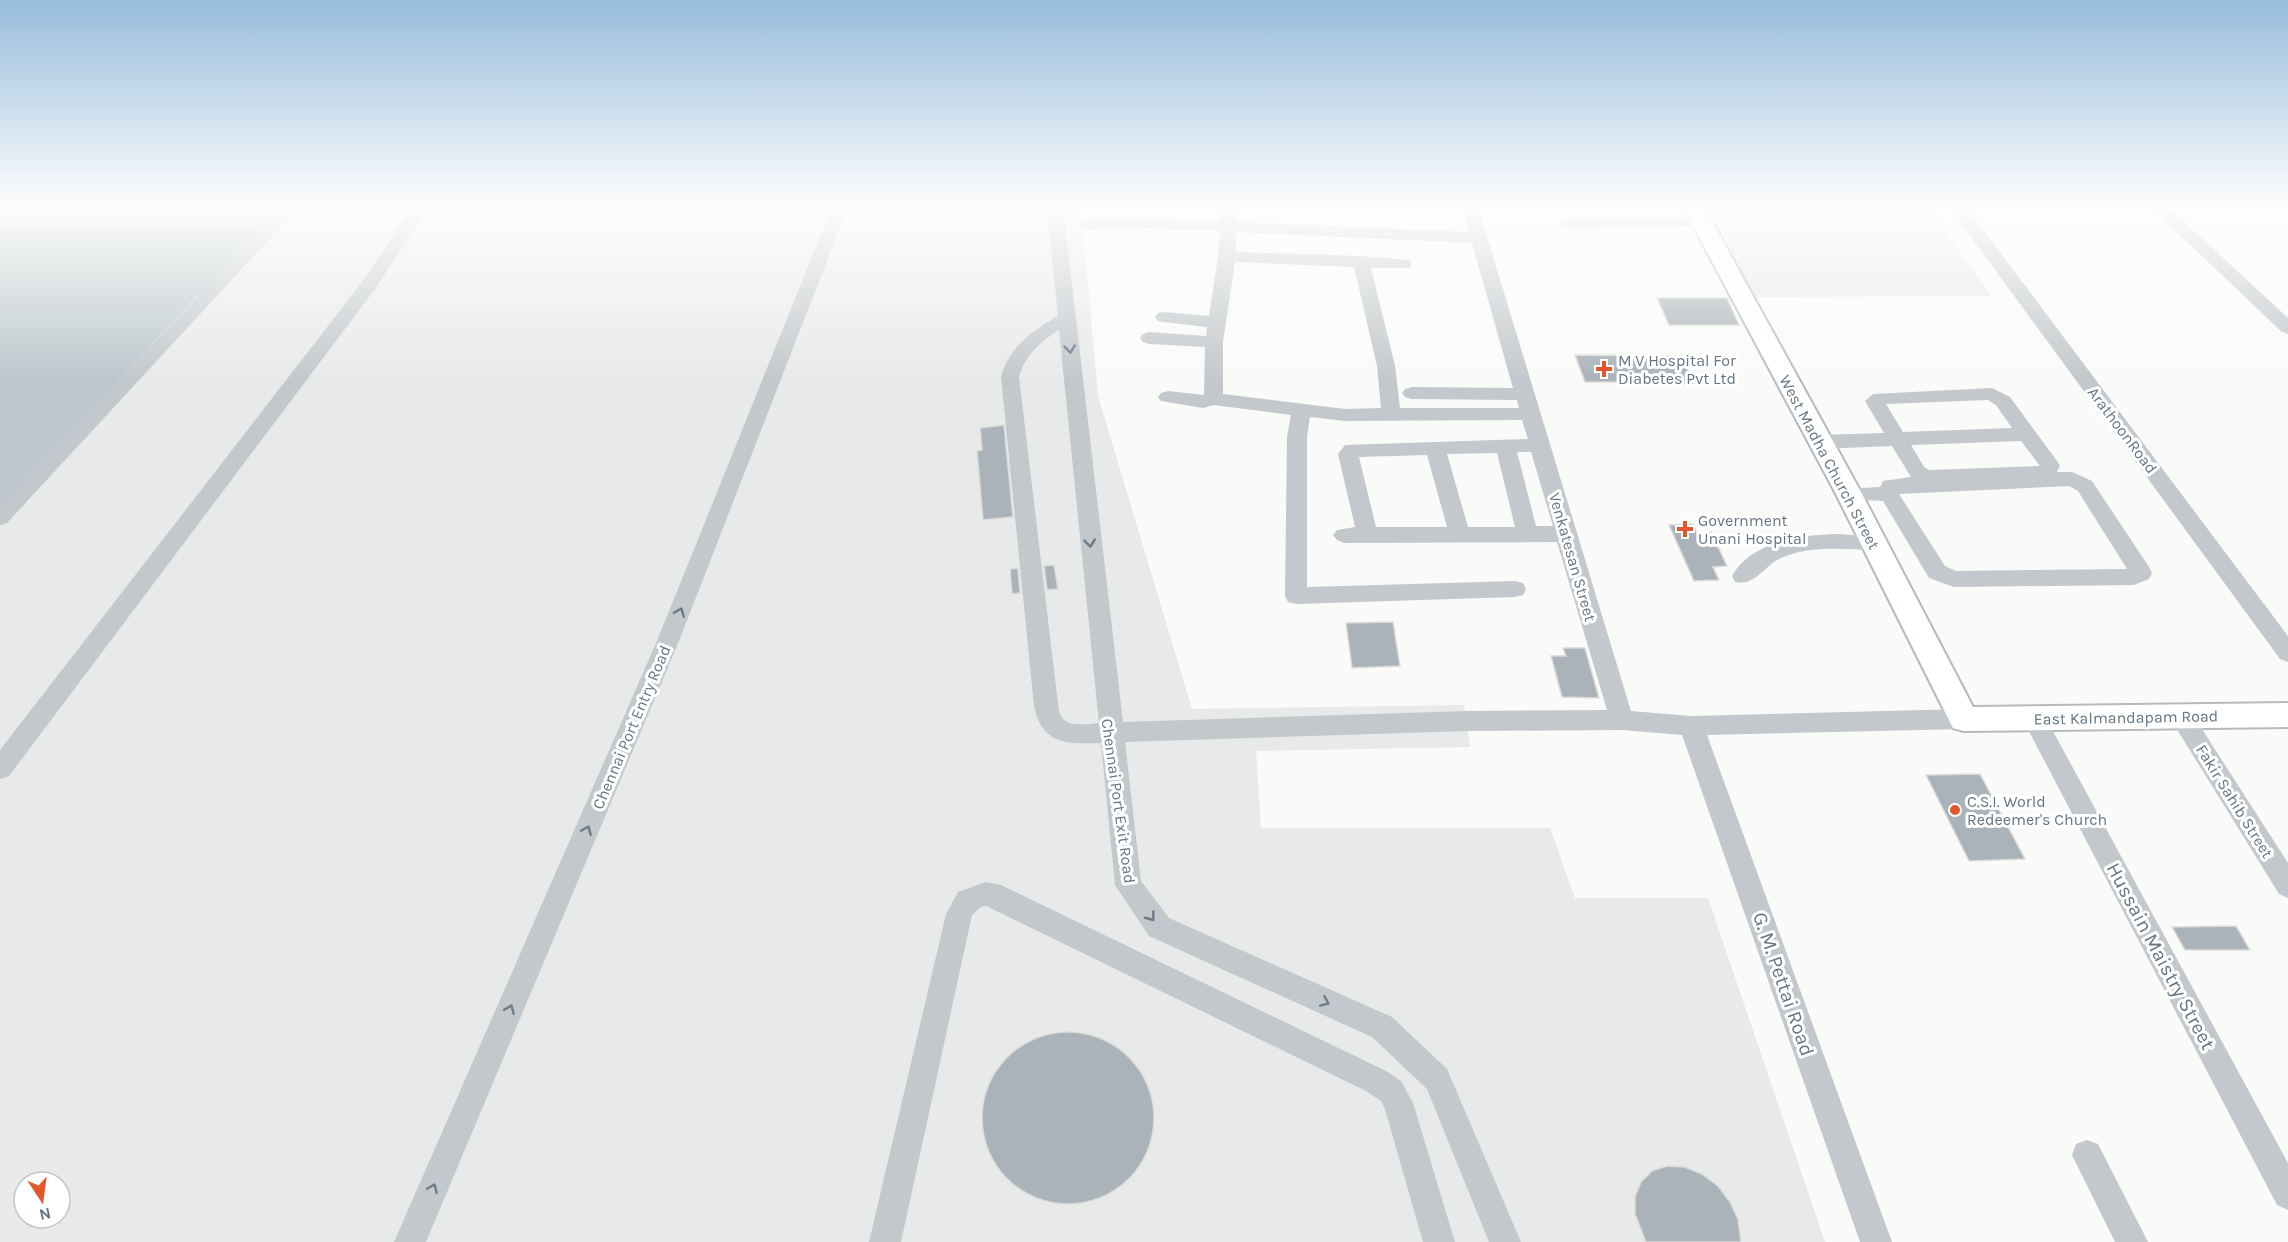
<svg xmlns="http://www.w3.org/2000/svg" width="2288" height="1242" font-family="Karla,sans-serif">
<rect width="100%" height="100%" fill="#fafaf8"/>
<!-- built -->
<g fill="#e8e9e9" fill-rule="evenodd">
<path d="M288,207H1081L1098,396L1192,709L1464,705L1470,747L1256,751L1261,828H1550L1575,898H1708L1825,1242H0V507L197,296L218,284ZM24,1182H60V1218H24Z"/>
<path d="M1703,207H1928L1991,296L1755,297Z"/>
</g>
<!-- water -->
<path fill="#bbc7cb" d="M0,207H288L218,284L197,296L0,507Z"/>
<!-- building -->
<g fill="#aab3b9" stroke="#dcdcda" stroke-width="1.5">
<path d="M1657,298H1727L1739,325H1669Z"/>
<path d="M1575,355L1681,356L1694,383L1667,385L1665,382H1585Z"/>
<path d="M1004,425L1013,517L983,520L977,451L982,450L980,428Z"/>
<path d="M1693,524L1697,533L1711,532L1727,566L1713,567L1719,580L1694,581L1669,525Z"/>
<path d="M1054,565L1058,589L1047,590L1044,566Z"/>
<path d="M1018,568L1020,593L1012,594L1010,569Z"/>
<path d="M1393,622L1400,666L1352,668L1346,623Z"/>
<path d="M1563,648H1585L1599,698L1562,697L1551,656H1566Z"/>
<path d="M1980,774L2025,859L1969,861L1926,775Z"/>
<path d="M2236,926L2250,950H2185L2172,927Z"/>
<circle cx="1068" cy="1118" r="86"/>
<path d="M1667,1166L1685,1167L1702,1174L1718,1186L1730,1202L1738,1219L1741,1242H1646L1635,1214V1197L1641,1182L1652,1171Z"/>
</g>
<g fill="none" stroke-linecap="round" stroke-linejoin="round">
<!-- major casing -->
<g stroke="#b5babe" stroke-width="4">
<path id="major" d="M1683,207H1704L1862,494L1973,707L2288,703V727L1964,731L1953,728L1836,494Z"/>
</g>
<!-- minor -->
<g fill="#c3c8cc" fill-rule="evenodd">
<path d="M282,207H299L7,523L0,525V505Z"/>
<path d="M413,207H429L375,289L9,776L0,779V750L362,282Z"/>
<path d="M832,207H848L679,641L426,1242H394L657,641Z"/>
<path d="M1047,207H1063L1123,722L1468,711L1607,710L1557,542L1344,543L1337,540L1333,535L1337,530L1355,527L1338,454L1345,445L1528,439L1522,420L1345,421L1310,417L1307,437V587L1515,581L1523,583L1526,589L1523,595L1515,597L1296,604L1288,602L1285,596L1287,437L1291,415L1214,405L1203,408L1161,401L1158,397L1161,393L1168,391L1204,395L1205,347L1149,344L1143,342L1140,338L1143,334L1149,332L1206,336L1207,327L1164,322L1158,321L1155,317L1158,313L1164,312L1209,316L1218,257L1220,231L1149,228L1085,229L1077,224L1085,219L1149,218L1220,221L1221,207H1237V222L1469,232L1462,207H1478L1631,711L1691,716L1964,709L1972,712L1976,719L1972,726L1964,729L1707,735L1892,1242H1860L1682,735L1622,730L1468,731L1125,742L1141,881L1169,918L1392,1017L1447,1069L1521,1242H1489L1427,1089L1372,1037L1149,936L1115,885L1101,743C1067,744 1042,745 1034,706L1001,377C1009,347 1032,331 1058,316ZM1236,232L1472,243L1513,388L1412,387L1405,389L1402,393L1405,397L1412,399L1517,400L1519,408H1400L1395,366L1371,268H1409L1412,264L1409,260L1361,256L1236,252ZM1235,262L1354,267L1377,366L1381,408L1345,409L1223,394V342ZM1059,330L1099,723C1084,724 1065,729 1059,712L1019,377C1025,355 1040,342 1059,330ZM1517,452H1531L1553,526H1536ZM1497,453L1515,527H1468L1447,454ZM1427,455L1447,527H1376L1359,457Z"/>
<path d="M1949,207H1966L2288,636V662L2280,659Z"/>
<path d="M2150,207H2168L2288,318V334L2282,332Z"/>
<path d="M1700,217L1706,218L1708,222L1706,226L1568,228L1560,223L1568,218Z"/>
<path d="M1992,388L2010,397L2057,461L2060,466L2057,472H2072L2092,481L2149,567L2152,573L2149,579L2134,585L1954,587L1929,578L1883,501L1842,499L1839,494L1842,489L1880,487L1883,481L1911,477L1892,446L1819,449L1812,447L1809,442L1812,437L1819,435L1884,433L1865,401L1873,394ZM1988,400L1996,405L2012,428L1903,432L1886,404ZM2021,441L2040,466L1929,470L1924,467L1911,445ZM2069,486L2078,491L2127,569L1956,571L1945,566L1899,494Z"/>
<path d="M1837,534L1881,537L1884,542L1881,547L1873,550C1843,549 1807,545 1779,559C1764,567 1753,587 1735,582L1732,576C1752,541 1801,535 1837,534Z"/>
<path d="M2181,706L2189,709L2288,863V898L2279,894L2173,723L2169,716L2173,709Z"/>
<path d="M2034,708L2042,711L2288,1163V1210L2277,1205L2022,718L2026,711Z"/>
<path d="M986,882L1001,885L1386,1071L1401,1081L1413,1103L1455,1242H1423L1385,1109L1381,1101L1366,1091L986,906L981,907L972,915L901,1242H869L946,914L958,892Z"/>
<path d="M2087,1140L2098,1144L2148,1242H2115L2072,1155L2076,1144Z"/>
</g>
<!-- major -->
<use href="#major" fill="#fff" fill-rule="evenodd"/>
</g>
<!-- one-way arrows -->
<defs><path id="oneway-chevron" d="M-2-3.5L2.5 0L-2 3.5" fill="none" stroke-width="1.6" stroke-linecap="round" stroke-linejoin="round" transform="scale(1.5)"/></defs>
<g stroke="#6a7a87">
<use href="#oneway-chevron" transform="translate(1070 349) rotate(84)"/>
<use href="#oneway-chevron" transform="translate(1090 543) rotate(84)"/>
<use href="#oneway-chevron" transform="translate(680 612) rotate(-68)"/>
<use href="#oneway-chevron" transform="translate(587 830) rotate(-67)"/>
<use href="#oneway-chevron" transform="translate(1151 917) rotate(53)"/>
<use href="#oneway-chevron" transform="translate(1325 1002) rotate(24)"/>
<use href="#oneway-chevron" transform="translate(510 1009) rotate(-67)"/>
<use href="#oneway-chevron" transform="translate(433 1188) rotate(-67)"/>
</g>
<!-- sky -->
<linearGradient id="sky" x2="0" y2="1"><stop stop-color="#96bcdc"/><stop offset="0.54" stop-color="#fdfdfc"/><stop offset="1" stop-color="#fdfdfc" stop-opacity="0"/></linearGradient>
<rect width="2288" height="381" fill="url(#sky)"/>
<!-- markers -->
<g fill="#e4572e" stroke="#fff" stroke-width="2">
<path d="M1601 360h6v6h6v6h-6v6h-6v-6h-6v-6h6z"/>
<path d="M1682 520h6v6h6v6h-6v6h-6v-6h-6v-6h6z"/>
<circle cx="1955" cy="810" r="6"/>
</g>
<g text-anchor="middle" stroke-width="6" stroke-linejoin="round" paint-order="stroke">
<!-- poi labels -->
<g font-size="16" fill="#657683" stroke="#fff" text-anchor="start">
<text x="1618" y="366">M V Hospital For<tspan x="1618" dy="18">Diabetes Pvt Ltd</tspan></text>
<text x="1698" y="526">Government<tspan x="1698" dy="18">Unani Hospital</tspan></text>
<text x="1967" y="807">C.S.I. World<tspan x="1967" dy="18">Redeemer's Church</tspan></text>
</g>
<!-- street labels -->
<g font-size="16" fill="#657683" stroke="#fff">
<text transform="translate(2123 430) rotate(53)" y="6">ArathoonRoad</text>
<text transform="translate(1830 462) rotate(62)" y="6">West Madha Church Street</text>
<text transform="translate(1573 557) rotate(74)" y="6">Venkatesan Street</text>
<text transform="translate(2126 717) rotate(-1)" y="6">East Kalmandapam Road</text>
<text transform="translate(631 727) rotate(-67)" y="6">Chennai Port Entry Road</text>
<text transform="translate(1119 801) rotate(82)" y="6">Chennai Port Exit Road</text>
<text transform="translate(2235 801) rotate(58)" y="6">Fakir Sahib Street</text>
</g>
<!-- near-street labels -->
<g font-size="20" fill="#657683" stroke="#fff">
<text transform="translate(2161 956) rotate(62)" y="7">Hussain Maistry Street</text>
<text transform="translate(1784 984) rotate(71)" y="7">G. M. Pettai Road</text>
</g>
</g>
<!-- north arrow -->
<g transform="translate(42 1200) rotate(167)"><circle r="28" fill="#ffffff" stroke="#c1c8cd" stroke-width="1.5"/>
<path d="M0-4.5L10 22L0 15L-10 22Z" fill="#e4572e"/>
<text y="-9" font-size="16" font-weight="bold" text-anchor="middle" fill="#657683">N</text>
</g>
</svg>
